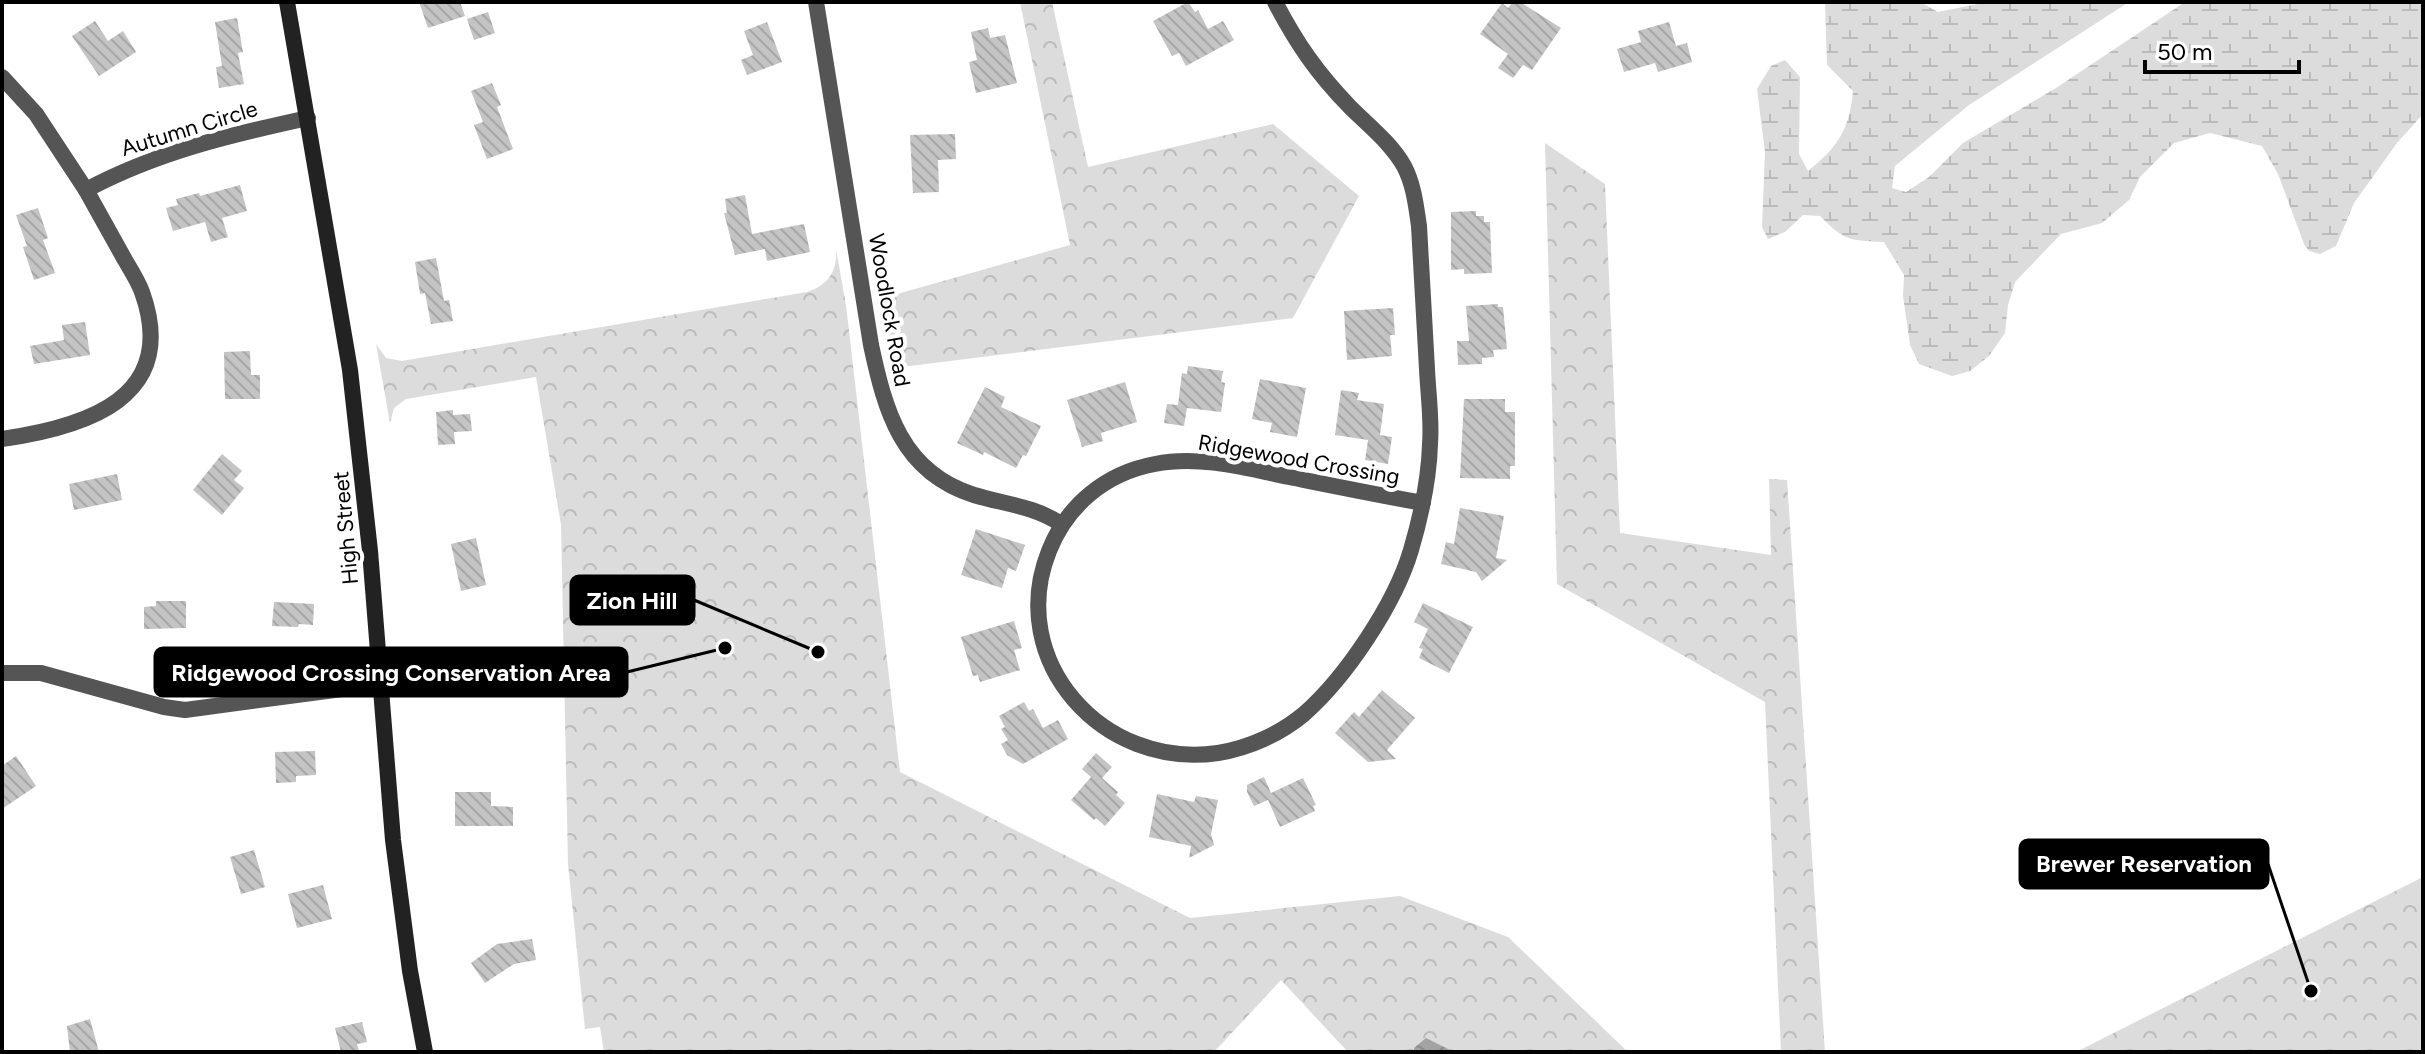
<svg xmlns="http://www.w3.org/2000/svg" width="2425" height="1054" font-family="Figtree,sans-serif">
<defs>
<pattern id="wetland-marsh" width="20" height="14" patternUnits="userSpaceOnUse" patternTransform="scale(2)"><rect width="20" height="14" fill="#dcdcdc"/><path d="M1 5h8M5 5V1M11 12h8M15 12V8" fill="none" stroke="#bbb"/></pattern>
<pattern id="park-crowns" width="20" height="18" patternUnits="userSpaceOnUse" patternTransform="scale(2)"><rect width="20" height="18" fill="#dcdcdc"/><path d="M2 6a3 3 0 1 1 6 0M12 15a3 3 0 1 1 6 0" fill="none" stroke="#bbb"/></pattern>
<pattern id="water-waves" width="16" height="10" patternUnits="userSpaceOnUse" patternTransform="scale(2)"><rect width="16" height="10" fill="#a3a3a3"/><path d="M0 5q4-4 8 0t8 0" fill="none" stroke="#8b8b8b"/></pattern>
<pattern id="building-back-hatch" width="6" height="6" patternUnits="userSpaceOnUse" patternTransform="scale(2)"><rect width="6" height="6" fill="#c4c4c4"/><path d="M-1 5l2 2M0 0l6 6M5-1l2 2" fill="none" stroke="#a7a7a7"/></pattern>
</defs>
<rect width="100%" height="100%" fill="#fff"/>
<!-- wetland -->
<path fill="url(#wetland-marsh)" d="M1825,2H1920L1938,12L1988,2H2129L1969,105L1895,166L1892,188L1906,192L1929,177L1963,143L2056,88L2185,2H2423V114L2397,143L2354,203L2336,246L2320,254L2309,251L2304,244L2278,174L2262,146L2210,133L2174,143L2140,177L2129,200L2102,223L2061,234L2015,282L2008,305L2005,333L1989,356L1970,371L1952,376L1919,364L1910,345L1903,296L1904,275L1884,242C1849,240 1846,242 1820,216L1803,215L1785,232L1768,239L1762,227L1765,152L1757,89L1771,66L1785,60L1800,77L1799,154L1808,171C1837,148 1850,129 1853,91L1827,65Z"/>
<!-- park -->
<g fill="url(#park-crowns)">
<path d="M1020,2H1052L1088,167L1273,124L1359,196L1293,318L894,368L883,298L1070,245Z"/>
<path d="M1545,143L1605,184L1620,533L1771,555L1769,479L1787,480L1825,1052H1781L1765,702L1557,584Z"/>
<path d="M836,249L846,305L900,772L1190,918L1400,896L1508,937L1628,1052H1348L1281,980L1214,1052H604L600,1027L585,1029L568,864L561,525L536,377L406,399L394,408L390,423L376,344L386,358L402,361L807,292C827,286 838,271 836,249Z"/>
<path d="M2423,877V1052H2076Z"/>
</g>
<!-- water -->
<path fill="url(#water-waves)" d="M1426,1038L1454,1052H1414V1048Z"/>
<!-- building -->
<g fill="url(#building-back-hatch)">
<path d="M419,2H460L465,16L428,28Z"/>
<path d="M1188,2L1195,12L1198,10L1208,29L1223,21L1234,40L1186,66L1179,53L1172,56L1153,21Z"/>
<path d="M1513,2H1520L1561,28L1532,70L1523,65L1513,78L1498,68L1508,54L1480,34L1502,3L1508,8Z"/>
<path d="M488,12L495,33L474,40L467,19Z"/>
<path d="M237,18L243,52L238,53L244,84L219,88L216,67L222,66L215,22Z"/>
<path d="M95,21L108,41L123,31L136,52L99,76L72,36Z"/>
<path d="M767,22L782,62L747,75L741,60L753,55L744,31Z"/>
<path d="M1669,22L1676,46L1687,43L1692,62L1658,72L1655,63L1624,72L1617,49L1641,42L1638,31Z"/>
<path d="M988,28L990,38L1005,35L1017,83L976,93L969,62L977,60L971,32Z"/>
<path d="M492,83L501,105L497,107L513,149L487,159L474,125L483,122L471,91Z"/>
<path d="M955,134L956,159L938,160L939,192L913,193L910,135Z"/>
<path d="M240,185L247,211L222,218L228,237L211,242L205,222L173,231L166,208L178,205L176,199L199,193L200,196Z"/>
<path d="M745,195L752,234L804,224L810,252L767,261L765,249L735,255L724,213H727L725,199Z"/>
<path d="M38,208L48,238L43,240L55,273L34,280L23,247L27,246L16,215Z"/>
<path d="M1476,211V216H1484V222H1490L1492,273L1464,274V269L1451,270V212Z"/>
<path d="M436,258L444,301L449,300L453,321L431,324L425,293L420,294L415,262Z"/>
<path d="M1498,304V307H1503L1507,349L1493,350L1494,357L1482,358V364L1458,365L1457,341H1469L1466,306Z"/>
<path d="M1393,308L1395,335H1390L1392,356L1347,360L1344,311Z"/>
<path d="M85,322L90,355L34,364L30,346L64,340L62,325Z"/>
<path d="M250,351L251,375H260V399H225L224,352Z"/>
<path d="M1188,366L1223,371L1221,382L1225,383L1221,412L1187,408L1184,426L1164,423L1167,404L1178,405L1182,373L1187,374Z"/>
<path d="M1260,379L1306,388L1297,437L1270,432L1272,423L1252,419Z"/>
<path d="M1125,382L1137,422L1101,433L1103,441L1082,447L1067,400Z"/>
<path d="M985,387L1005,397L1001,407L1041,426L1026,456L1023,455L1016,468L984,452L983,455L957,443Z"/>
<path d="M1341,390L1359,393L1357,400L1384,404L1380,435L1392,437L1388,464L1365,460L1368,440L1335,435Z"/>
<path d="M1464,399H1505V412H1515V466H1510V479L1460,478Z"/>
<path d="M453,410V415L470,414L472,431L454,432L455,444L438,445L436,412Z"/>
<path d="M222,454L242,471L234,480L244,488L222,515L193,490Z"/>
<path d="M117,474L122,500L74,510L69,484Z"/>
<path d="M1460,508L1504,516L1496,558L1507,560L1482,581L1476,572L1441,564L1446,542L1454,544Z"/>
<path d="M976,529L1025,545L1016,571L1008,568L1002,588L961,575Z"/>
<path d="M476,538L486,585L461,591L451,544Z"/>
<path d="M156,601H186V628L144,629V607L156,606Z"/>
<path d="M274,602L314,604L313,625L299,624L298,627L272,626Z"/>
<path d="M1423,603L1473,627L1449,673L1419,658L1423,649L1419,648L1428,629L1414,622Z"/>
<path d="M1014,621L1022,648L1014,650L1020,670L980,682L978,675L973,676L961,637Z"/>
<path d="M465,648L500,649V665H491L490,697L463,696Z"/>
<path d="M1382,690L1415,718L1387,750L1396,759L1368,762L1335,733L1354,712L1359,717Z"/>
<path d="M1024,702L1029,711L1033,709L1043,728L1058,720L1068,739L1023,764L1007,755L1001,744L1008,740L1001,729L1005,727L999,716Z"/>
<path d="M315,751L316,775L296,776V782L276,783L275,752Z"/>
<path d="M1096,753L1112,767L1102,778L1118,792L1116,795L1125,803L1105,826L1096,818L1094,820L1071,800L1091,777L1082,769Z"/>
<path d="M16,756L36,786L2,809V766Z"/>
<path d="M1264,777L1271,793L1303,778L1316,805L1313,806L1315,811L1280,827L1268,800L1254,806L1247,792V785Z"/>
<path d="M455,792H491V806L513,807V826H455Z"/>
<path d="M1157,794L1194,802L1196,796L1218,800L1211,834L1214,845L1189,858L1191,846L1149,837Z"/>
<path d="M254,850L265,887L241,894L230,857Z"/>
<path d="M323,885L332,919L297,928L288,894Z"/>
<path d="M532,939L536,960L514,964L485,983L471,963L497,944Z"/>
<path d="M90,1019L99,1052H70L67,1026Z"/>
<path d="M362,1022L367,1042L357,1044L359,1052H341L335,1028Z"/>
</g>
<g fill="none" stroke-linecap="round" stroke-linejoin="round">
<!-- minor -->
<g stroke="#555" stroke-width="16">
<path d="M816,2L871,345C885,410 901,472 974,495C1004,504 1034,506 1061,524"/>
<path d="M1275,2C1297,44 1317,73 1350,107C1369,126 1391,143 1404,166C1414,185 1416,206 1419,226C1422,274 1424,321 1427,369C1428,393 1432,419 1430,444C1429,479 1421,516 1411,550C1395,604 1346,677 1304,714C1280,734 1249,748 1218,753C1103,770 1005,661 1049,551C1067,505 1106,473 1155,464C1199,455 1246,468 1289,477C1334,486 1378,495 1423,503"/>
<path d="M2,77L36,114L86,190"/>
<path d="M2,439C86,427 180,398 142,292C138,281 131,270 125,260C112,237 99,213 86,190C157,152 230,135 308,118"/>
<path d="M2,673H41L164,707L185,710L380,684"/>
</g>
<!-- secondary -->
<path stroke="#222" stroke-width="16" d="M287,2L350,370L370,551L393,840L410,971L425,1052"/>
</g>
<g text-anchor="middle" stroke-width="8" stroke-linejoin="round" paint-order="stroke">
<!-- street labels -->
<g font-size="22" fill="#000" stroke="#fff">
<text transform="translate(189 128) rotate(-17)" y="8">Autumn Circle</text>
<text transform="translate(890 310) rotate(80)" y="8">Woodlock Road</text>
<text transform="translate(1299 459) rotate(10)" y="8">Ridgewood Crossing</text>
<text transform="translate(345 528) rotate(-95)" y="8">High Street</text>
</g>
</g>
<!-- callouts -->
<path fill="none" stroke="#000" stroke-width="3" d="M818 652L694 600M725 648L627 672M2311 991L2268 864"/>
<g fill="#000" stroke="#fff" stroke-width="3">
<circle cx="818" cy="652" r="8"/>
<circle cx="725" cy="648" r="8"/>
<circle cx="2311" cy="991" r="8"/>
</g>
<g fill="#000" stroke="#000" stroke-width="3">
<rect x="571" y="576" width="123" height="48" rx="8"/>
<rect x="155" y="648" width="472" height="48" rx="8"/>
<rect x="2020" y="840" width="248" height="48" rx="8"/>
</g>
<g font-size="24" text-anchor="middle" font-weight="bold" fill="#fff">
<text x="632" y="609">Zion Hill</text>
<text x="391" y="681">Ridgewood Crossing Conservation Area</text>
<text x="2144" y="872">Brewer Reservation</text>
</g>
<!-- border -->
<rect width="2425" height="1054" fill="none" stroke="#000000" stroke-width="8"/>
<!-- scale -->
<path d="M2145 60v12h154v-12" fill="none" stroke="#000000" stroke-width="4"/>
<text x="2157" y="60" font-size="24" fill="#000000" stroke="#ffffff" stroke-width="6" paint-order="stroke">50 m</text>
</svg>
